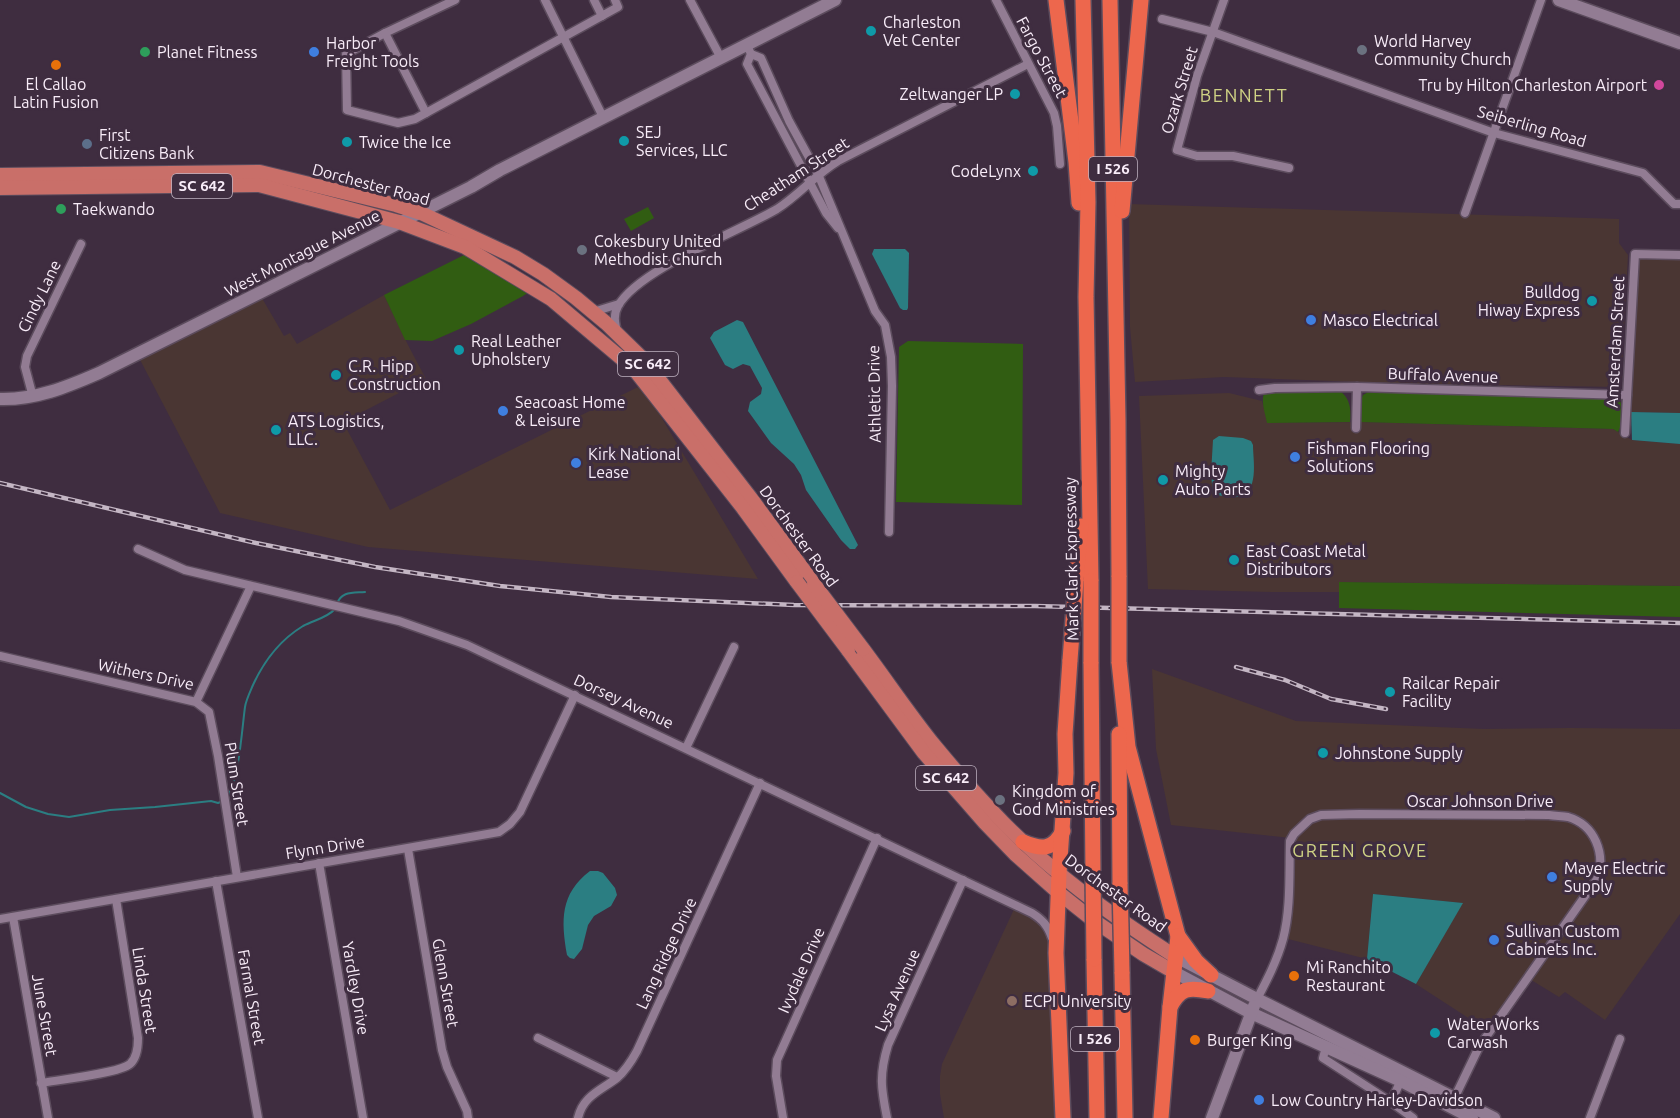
<svg xmlns="http://www.w3.org/2000/svg" width="1680" height="1118" font-family="Ubuntu,sans-serif">
<rect width="100%" height="100%" fill="#3f2d40"/>
<!-- industrial -->
<g fill="#4a3633">
<path d="M1129,204L1619,219V243L1628,255L1621,387L1417,384L1224,377L1135,382L1130,327Z"/>
<path d="M1635,254L1680,255V413L1631,412Z"/>
<path d="M259,293L284,336L290,333L297,344L384,295L408,345L426,379L343,422L390,510L642,385L758,579L368,547L220,513L137,354Z"/>
<path d="M1229,393L1262,401L1268,423L1359,422L1613,429L1632,440L1680,444V586L1339,582V592H1274L1148,589L1139,396Z"/>
<path d="M1152,669L1296,721L1484,729L1570,728L1680,729V914L1605,1020L1565,992L1559,997L1528,978L1490,1032L1416,984L1462,903L1373,894L1367,959L1284,938L1291,838L1171,825L1156,749Z"/>
</g>
<!-- education -->
<path fill="#4a3635" d="M1016,905L1050,930L1057,1118H944L940,1094V1076L942,1064Z"/>
<!-- green -->
<g fill="#315d12">
<path d="M648,207L654,218L631,231L624,219Z"/>
<path d="M468,253L532,290L523,296L471,324L432,341L405,340L384,295Z"/>
<path d="M908,341L1023,344L1022,505L896,502L899,347Z"/>
<path d="M1372,390L1619,399C1624,407 1623,424 1618,432L1613,429L1359,422L1360,402L1363,395Z"/>
<path d="M1265,391H1340C1351,399 1351,411 1350,422L1267,423C1265,412 1260,401 1265,391Z"/>
<path d="M1339,582L1680,586V617L1339,608Z"/>
</g>
<!-- water -->
<g fill="#2b7e82">
<path d="M874,249H905L909,253L908,308L907,310H903L900,308L872,254Z"/>
<path d="M737,320L743,322L858,545L855,549H850L841,540L806,490L801,475L794,464L771,443L748,411L750,402L761,394L762,388L750,366L743,364L733,369L725,365L710,338L714,332Z"/>
<path d="M1631,412L1680,413V444L1632,440Z"/>
<path d="M1219,436L1243,438L1251,441L1253,445C1253,461 1260,493 1237,497C1230,498 1220,495 1213,495L1211,474L1213,440Z"/>
<path d="M590,871H598L603,873L615,888L617,895L611,906L594,916L588,925L582,949L574,959L570,958L567,955C561,920 560,894 590,871Z"/>
<path d="M1373,894L1463,903L1416,984L1367,959Z"/>
</g>
<g fill="none" stroke-linecap="round" stroke-linejoin="round">
<!-- stream -->
<g stroke="#2b7e82" stroke-width="2">
<path d="M337,604C341,591 353,593 365,592"/>
<path d="M0,793L26,807L48,814L69,817L110,810L155,807L211,801L218,803L223,801"/>
<path d="M227,797C239,781 242,728 245,707C246,700 250,692 253,685C264,661 280,640 303,626C314,620 327,618 335,609"/>
</g>
<!-- street casing -->
<g stroke="#5c4c5d" stroke-width="11">
<g id="street">
<path d="M455,0L385,33L346,54L347,110L398,123L415,119L618,7L615,0"/>
<path d="M545,0L603,117"/>
<path d="M594,0L602,16"/>
<path d="M690,0L721,58"/>
<path d="M996,0L1054,113L1057,126L1060,164"/>
<path d="M1224,0L1197,76L1177,150L1197,156H1233L1289,168"/>
<path d="M1162,19L1213,32L1494,133L1643,173L1674,204H1680"/>
<path d="M385,33L426,113"/>
<path d="M747,45L751,54L761,58L789,121L818,174L875,311L885,325L891,357L892,386L889,532"/>
<path d="M751,54L747,64L826,213L838,228"/>
<path d="M1465,213L1541,0"/>
<path d="M593,312L619,304"/>
<path d="M617,332C615,323 613,315 618,306C639,269 738,232 777,209C799,195 815,175 838,161L1028,64"/>
<path d="M1259,390L1275,388L1357,387L1627,395"/>
<path d="M33,397L25,367L27,356L81,244"/>
<path d="M1356,428L1357,387"/>
<path d="M1625,433L1635,254L1680,255"/>
<path d="M138,549L185,570L399,621L467,645L1032,913C1043,920 1048,926 1052,938"/>
<path d="M0,656L196,702L209,712L218,756L237,877"/>
<path d="M196,702L251,586"/>
<path d="M686,748L734,647"/>
<path d="M408,849L442,1050L447,1067L467,1111L468,1118"/>
<path d="M319,863L363,1118"/>
<path d="M216,881L258,1118"/>
<path d="M13,917L48,1118"/>
<path d="M0,919L499,832L510,824L520,812L575,695"/>
<path d="M1257,999C1267,980 1277,961 1283,939C1291,909 1289,873 1290,841L1294,834L1310,819L1321,815L1359,814L1549,815C1555,816 1562,816 1568,817C1595,825 1606,854 1597,879L1479,1047L1452,1103"/>
<path d="M538,1038L617,1077"/>
<path d="M1326,1047L1323,1058L1391,1102"/>
<path d="M1402,1078L1391,1102L1413,1118"/>
<path d="M41,1083C58,1080 120,1073 130,1064C137,1058 138,1046 138,1038L116,899"/>
<path d="M578,1118C583,1096 600,1091 617,1078C626,1070 631,1062 637,1051L760,783"/>
<path d="M783,1118L776,1076L777,1060L877,838"/>
<path d="M887,1118C881,1088 879,1075 888,1045L963,880"/>
<path d="M1590,1118L1620,1039"/>
</g>
</g>
<!-- secondary casing -->
<g stroke="#5c4c5d" stroke-width="15">
<g id="secondary">
<path d="M1559,0L1680,43"/>
<path d="M0,399C35,400 67,387 99,373L471,187L500,170L835,0"/>
<path d="M1176,957L1257,999L1494,1118"/>
<path d="M1174,972L1251,1013L1401,1081L1472,1118"/>
<path d="M1212,1118L1254,1006"/>
</g>
</g>
<!-- primary casing -->
<g stroke="#5c4c5d" stroke-width="16">
<g id="primary">
<path d="M0,175L260,172L396,205L421,213L515,257L543,274L576,298L606,323L644,360L753,501L814,584"/>
<path d="M0,188L259,185L399,222L465,247L551,299L634,369L743,508L797,582"/>
<path d="M863,649C887,681 909,714 934,745C953,768 973,791 994,813C1047,870 1111,915 1176,957"/>
<path d="M848,650L924,753L985,823L1015,854L1059,893L1093,920L1143,954L1174,972"/>
</g>
</g>
<!-- highway casing -->
<g stroke="#5c4c5d" stroke-width="18">
<g id="highway">
<path d="M1056,0L1076,162L1079,203"/>
<path d="M1083,0L1088,202L1086,297L1091,581"/>
<path d="M1110,0L1118,420L1119,577"/>
<path d="M1122,211L1141,0"/>
<path d="M1076,581L1081,526"/>
<path d="M1091,662L1093,873"/>
<path d="M1119,662L1128,747L1178,936L1170,1007L1161,1118"/>
<path d="M1119,734L1120,884"/>
<path d="M1023,842C1042,850 1053,850 1063,831"/>
<path d="M1178,936L1196,961L1211,975"/>
<path d="M1094,959L1097,1118"/>
<path d="M1122,972L1125,1118"/>
<path d="M1170,1007C1180,988 1188,987 1208,991"/>
<path d="M1063,1118L1056,953L1059,873L1066,773L1065,734L1070,660"/>
</g>
</g>
<!-- street -->
<use href="#street" stroke="#927c93" stroke-width="8"/>
<!-- secondary -->
<use href="#secondary" stroke="#927c93" stroke-width="12"/>
<!-- primary -->
<use href="#primary" stroke="#c96f69" stroke-width="14"/>
<!-- highway -->
<use href="#highway" stroke="#ed674d" stroke-width="15"/>
<!-- rail casing -->
<g stroke="#c4b6c4" stroke-width="4.5">
<g id="rail">
<path d="M0,483L256,543L375,567L500,586L611,597L794,605L1035,606L1680,623"/>
<path d="M1236,667L1285,680L1331,699L1386,709"/>
</g>
</g>
<!-- rail -->
<use href="#rail" stroke="#3f2d40" stroke-width="2" stroke-dasharray="7" stroke-linecap="butt"/>
<!-- primary-bridge casing -->
<g stroke="#5c4c5d" stroke-width="16" stroke-linecap="butt">
<g id="primary-bridge">
<path d="M797,582L848,650"/>
<path d="M814,584L863,649"/>
</g>
</g>
<!-- highway-bridge casing -->
<g stroke="#5c4c5d" stroke-width="18" stroke-linecap="butt">
<g id="highway-bridge">
<path d="M1119,577V662"/>
<path d="M1070,660L1076,581"/>
<path d="M1091,662V581"/>
<path d="M1093,873L1094,959"/>
<path d="M1120,884L1122,972"/>
</g>
</g>
<!-- primary-bridge -->
<use href="#primary-bridge" stroke="#c96f69" stroke-width="14"/>
<!-- highway-bridge -->
<use href="#highway-bridge" stroke="#ed674d" stroke-width="15"/>
</g>
<!-- markers -->
<g fill="#0f9aa8" stroke="#3f2d40" stroke-width="2">
<circle cx="871" cy="31" r="6"/>
<circle cx="1015" cy="94" r="6"/>
<circle cx="624" cy="141" r="6"/>
<circle cx="347" cy="142" r="6"/>
<circle cx="1033" cy="171" r="6"/>
<circle cx="1592" cy="301" r="6"/>
<circle cx="459" cy="350" r="6"/>
<circle cx="336" cy="375" r="6"/>
<circle cx="276" cy="430" r="6"/>
<circle cx="1163" cy="480" r="6"/>
<circle cx="1234" cy="560" r="6"/>
<circle cx="1390" cy="692" r="6"/>
<circle cx="1323" cy="753" r="6"/>
<circle cx="1435" cy="1033" r="6"/>
</g>
<g fill="#6b7280" stroke="#3f2d40" stroke-width="2">
<circle cx="1362" cy="50" r="6"/>
<circle cx="582" cy="250" r="6"/>
<circle cx="1000" cy="800" r="6"/>
</g>
<g fill="#2e9e5b" stroke="#3f2d40" stroke-width="2">
<circle cx="145" cy="52" r="6"/>
<circle cx="61" cy="209" r="6"/>
</g>
<g fill="#3f7fe0" stroke="#3f2d40" stroke-width="2">
<circle cx="314" cy="52" r="6"/>
<circle cx="1311" cy="320" r="6"/>
<circle cx="503" cy="411" r="6"/>
<circle cx="1295" cy="457" r="6"/>
<circle cx="576" cy="463" r="6"/>
<circle cx="1552" cy="877" r="6"/>
<circle cx="1494" cy="940" r="6"/>
<circle cx="1259" cy="1100" r="6"/>
</g>
<g fill="#e8710a" stroke="#3f2d40" stroke-width="2">
<circle cx="56" cy="65" r="6"/>
<circle cx="1294" cy="976" r="6"/>
<circle cx="1195" cy="1040" r="6"/>
</g>
<circle fill="#d1479c" stroke="#3f2d40" stroke-width="2" cx="1659" cy="85" r="6"/>
<circle fill="#5c6f8a" stroke="#3f2d40" stroke-width="2" cx="87" cy="144" r="6"/>
<circle fill="#8d6e63" stroke="#3f2d40" stroke-width="2" cx="1012" cy="1001" r="6"/>
<g text-anchor="middle" stroke-width="6" stroke-linejoin="round" paint-order="stroke">
<!-- shield labels -->
<g fill="#3f2d40" stroke="#c0b3c1" stroke-width="1.5">
<rect x="1089" y="157" width="48" height="24" rx="4.5"/>
<rect x="172" y="174" width="60" height="24" rx="4.5"/>
<rect x="618" y="352" width="60" height="24" rx="4.5"/>
<rect x="916" y="766" width="60" height="24" rx="4.5"/>
<rect x="1071" y="1027" width="48" height="24" rx="4.5"/>
</g>
<g font-size="15" font-weight="bold" fill="#f8ecf8">
<text x="1113" y="174">I 526</text>
<text x="202" y="191">SC 642</text>
<text x="648" y="369">SC 642</text>
<text x="946" y="783">SC 642</text>
<text x="1095" y="1044">I 526</text>
</g>
<!-- poi labels -->
<g font-size="16" fill="#f8ecf8" stroke="#3f2d40" text-anchor="start">
<text x="883" y="28">Charleston<tspan x="883" dy="18">Vet Center</tspan></text>
<text x="1374" y="47">World Harvey<tspan x="1374" dy="18">Community Church</tspan></text>
<text x="326" y="49">Harbor<tspan x="326" dy="18">Freight Tools</tspan></text>
<text x="157" y="58">Planet Fitness</text>
<text x="56" y="90" text-anchor="middle">El Callao<tspan x="56" dy="18">Latin Fusion</tspan></text>
<text x="1647" y="91" text-anchor="end">Tru by Hilton Charleston Airport</text>
<text x="1003" y="100" text-anchor="end">Zeltwanger LP</text>
<text x="636" y="138">SEJ<tspan x="636" dy="18">Services, LLC</tspan></text>
<text x="99" y="141">First<tspan x="99" dy="18">Citizens Bank</tspan></text>
<text x="359" y="148">Twice the Ice</text>
<text x="1021" y="177" text-anchor="end">CodeLynx</text>
<text x="73" y="215">Taekwando</text>
<text x="594" y="247">Cokesbury United<tspan x="594" dy="18">Methodist Church</tspan></text>
<text x="1580" y="298" text-anchor="end">Bulldog<tspan x="1580" dy="18">Hiway Express</tspan></text>
<text x="1323" y="326">Masco Electrical</text>
<text x="471" y="347">Real Leather<tspan x="471" dy="18">Upholstery</tspan></text>
<text x="348" y="372">C.R. Hipp<tspan x="348" dy="18">Construction</tspan></text>
<text x="515" y="408">Seacoast Home<tspan x="515" dy="18">&amp; Leisure</tspan></text>
<text x="288" y="427">ATS Logistics,<tspan x="288" dy="18">LLC.</tspan></text>
<text x="1307" y="454">Fishman Flooring<tspan x="1307" dy="18">Solutions</tspan></text>
<text x="588" y="460">Kirk National<tspan x="588" dy="18">Lease</tspan></text>
<text x="1175" y="477">Mighty<tspan x="1175" dy="18">Auto Parts</tspan></text>
<text x="1246" y="557">East Coast Metal<tspan x="1246" dy="18">Distributors</tspan></text>
<text x="1402" y="689">Railcar Repair<tspan x="1402" dy="18">Facility</tspan></text>
<text x="1335" y="759">Johnstone Supply</text>
<text x="1012" y="797">Kingdom of<tspan x="1012" dy="18">God Ministries</tspan></text>
<text x="1564" y="874">Mayer Electric<tspan x="1564" dy="18">Supply</tspan></text>
<text x="1506" y="937">Sullivan Custom<tspan x="1506" dy="18">Cabinets Inc.</tspan></text>
<text x="1306" y="973">Mi Ranchito<tspan x="1306" dy="18">Restaurant</tspan></text>
<text x="1024" y="1007">ECPI University</text>
<text x="1447" y="1030">Water Works<tspan x="1447" dy="18">Carwash</tspan></text>
<text x="1207" y="1046">Burger King</text>
<text x="1271" y="1106">Low Country Harley-Davidson</text>
</g>
<!-- street labels -->
<g font-size="16" fill="#f8ecf8" stroke="#3f2d40">
<text transform="translate(1042 57) rotate(62)" y="6">Fargo Street</text>
<text transform="translate(1179 90) rotate(-73)" y="6">Ozark Street</text>
<text transform="translate(1532 126) rotate(16)" y="6">Seiberling Road</text>
<text transform="translate(796 174) rotate(-33)" y="6">Cheatham Street</text>
<text transform="translate(371 184) rotate(15)" y="6">Dorchester Road</text>
<text transform="translate(302 253) rotate(-27)" y="6">West Montague Avenue</text>
<text transform="translate(39 296) rotate(-64)" y="6">Cindy Lane</text>
<text transform="translate(1615 342) rotate(-87)" y="6">Amsterdam Street</text>
<text transform="translate(1443 375) rotate(2)" y="6">Buffalo Avenue</text>
<text transform="translate(874 394) rotate(-91)" y="6">Athletic Drive</text>
<text transform="translate(799 536) rotate(54)" y="6">Dorchester Road</text>
<text transform="translate(1071 559) rotate(-91)" y="6">Mark Clark Expressway</text>
<text transform="translate(146 674) rotate(12)" y="6">Withers Drive</text>
<text transform="translate(624 701) rotate(25)" y="6">Dorsey Avenue</text>
<text transform="translate(237 784) rotate(81)" y="6">Plum Street</text>
<text x="1480" y="807">Oscar Johnson Drive</text>
<text transform="translate(325 847) rotate(-9)" y="6">Flynn Drive</text>
<text transform="translate(1116 893) rotate(36)" y="6">Dorchester Road</text>
<text transform="translate(666 953) rotate(-65)" y="6">Lang Ridge Drive</text>
<text transform="translate(801 970) rotate(-66)" y="6">Ivydale Drive</text>
<text transform="translate(446 983) rotate(80)" y="6">Glenn Street</text>
<text transform="translate(356 988) rotate(80)" y="6">Yardley Drive</text>
<text transform="translate(145 990) rotate(81)" y="6">Linda Street</text>
<text transform="translate(897 990) rotate(-66)" y="6">Lysa Avenue</text>
<text transform="translate(252 997) rotate(80)" y="6">Farmal Street</text>
<text transform="translate(45 1015) rotate(80)" y="6">June Street</text>
</g>
<!-- neighbourhood labels -->
<g font-size="18" letter-spacing="1.5" fill="#cfd284" stroke="#3f2d40">
<text x="1244" y="102">BENNETT</text>
<text x="1360" y="857">GREEN GROVE</text>
</g>
</g>
</svg>
